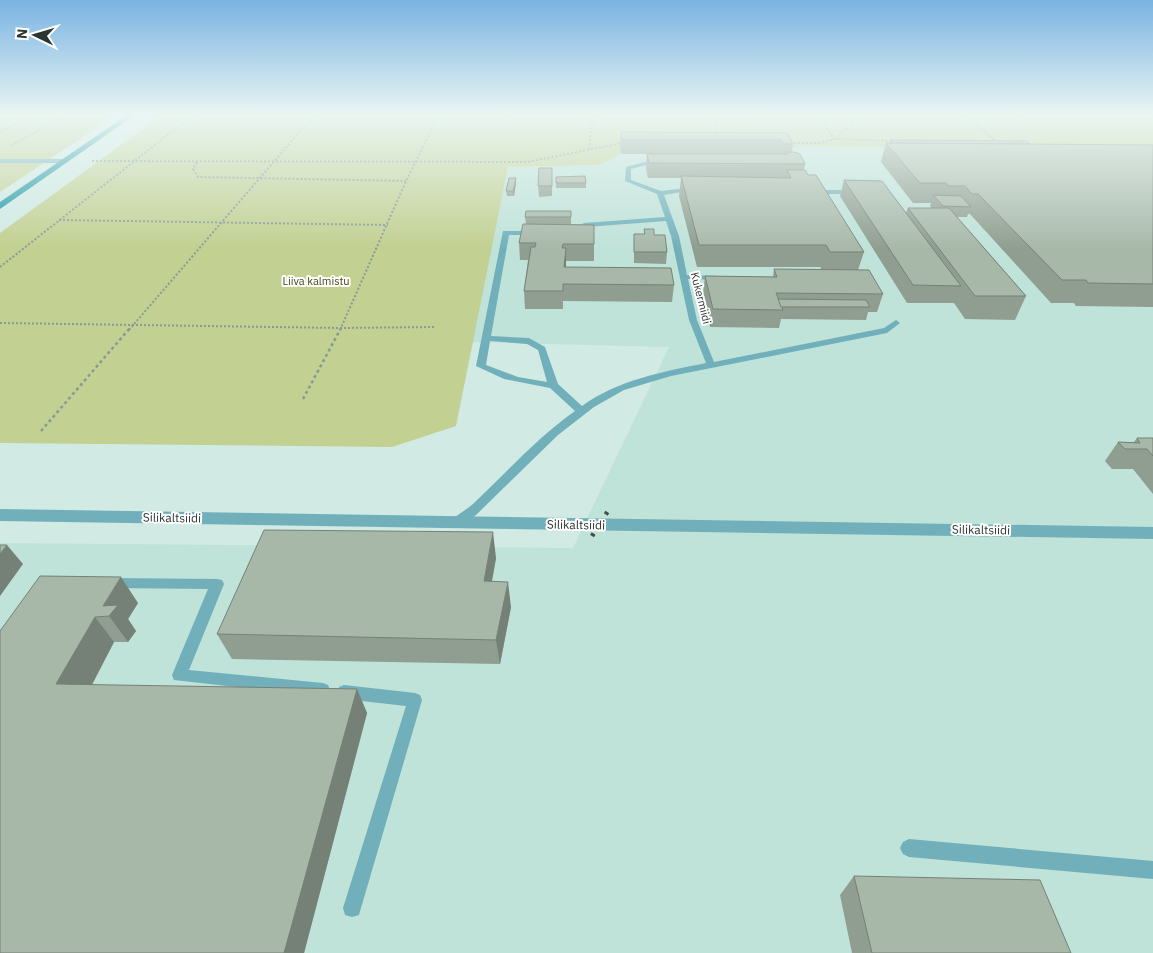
<svg xmlns="http://www.w3.org/2000/svg" width="1153" height="953" font-family="'IBM Plex Sans',sans-serif">
<rect width="100%" height="100%" fill="#d1eae4"/>
<!-- built -->
<path fill="#bfe2d9" d="M620,146L1153,148V953H0V543L573,548L669,347L472,342L508,167L599,165Z"/>
<!-- green -->
<g fill="#c2d091">
<path d="M0,115H116L0,192Z"/>
<path d="M162,115H1153V148L620,146L621,154L599,165L508,167L456,426L392,447L0,443V233Z"/>
</g>
<g fill="none" stroke-linecap="round" stroke-linejoin="round">
<!-- path-far1 -->
<g stroke="#889a96" stroke-width="2" stroke-dasharray="2 2" stroke-linecap="butt">
<path d="M713,115L718,136"/>
<path d="M817,115L834,139"/>
<path d="M965,115L998,143"/>
<path d="M0,132L19,122"/>
<path d="M835,139L851,125L855,115"/>
<path d="M790,143H820L834,139L893,141"/>
<path d="M11,146L65,115"/>
<path d="M589,149L593,115"/>
<path d="M92,161L527,162L623,143"/>
<path d="M197,162L193,169L198,177L406,181"/>
<path d="M59,220L388,225"/>
<path d="M0,267L193,115"/>
<path d="M0,323L341,328L436,327"/>
<path d="M129,330L314,115"/>
<path d="M340,330L406,181L439,115"/>
</g>
<!-- path -->
<g stroke="#889a96" stroke-width="2.5" stroke-dasharray="3 3" stroke-linecap="butt">
<path d="M303,399L341,328"/>
<path d="M41,431L130,328"/>
</g>
<!-- lane -->
<g fill="#71b0ba" fill-rule="evenodd">
<path d="M660,158L663,160L662,161L631,169V180L661,191L695,187L698,189L664,195L679,236L687,275L718,276L722,278L718,280L688,279L697,320L714,362L884,328L896,320L900,323L887,333L671,376L624,390L594,407L558,435L476,515L460,526H452L450,523C455,515 467,510 474,503C507,472 538,437 575,411L550,388L504,379L476,366L503,231H536L540,233L536,235H509L491,336L529,338L545,347L558,384L582,406C618,380 662,372 706,363L689,320L671,236L666,221L586,227L583,234L576,232L582,224L584,223L665,217L657,194L625,181L626,167ZM490,341L527,344L538,350L547,382L518,377L486,365Z"/>
<path d="M0,159H65L68,161L65,163H0Z"/>
<path d="M811,188L823,190H855L858,192L855,194H823L809,191L808,190Z"/>
<path d="M111,578L217,579L222,580L224,584L189,670L323,683L328,685L330,690L328,695L323,697L174,680L172,675L208,589L111,588L106,587L104,583L106,579Z"/>
<path d="M344,685L415,693L420,695L422,700L361,908L359,915L352,917L345,915L343,908L406,706L344,699L339,697L337,692L339,687Z"/>
<path d="M909,839L1153,861V879L909,857L903,854L900,848L903,842Z"/>
</g>
<!-- street -->
<path fill="#71b0ba" fill-rule="evenodd" d="M0,509L1153,527V539L0,521Z"/>
<!-- secondary -->
<path fill="#1c95a4" fill-rule="evenodd" d="M127,115H135L0,209V202Z"/>
<!-- rail -->
<path stroke="#424e4a" stroke-width="4.5" stroke-dasharray="3 5.5" stroke-linecap="butt" d="M592,536L608,511"/>
</g>
<!-- wall -->
<g fill="#909e91">
<path d="M621,132L787,133L793,144L792,152L805,164L804,170L864,252L858,270L883,294L877,312H868L866,320L781,319L779,328L710,327L703,294L705,276L773,277L774,269L822,270L820,267H697L679,196L681,178H648L646,169L647,154H621L620,146Z"/>
<path d="M890,140L1030,144L1153,145V307L1076,306L1074,303H1051L970,214H968L967,217H957L1026,296L1015,320L965,319L954,303H907L840,196L844,180L906,213L908,208H932L930,206L931,203H913L881,162L886,143H890Z"/>
<path d="M552,168V196L539,197L538,186Z"/>
<path d="M556,177L586,183V188H556Z"/>
<path d="M516,183L514,196H507L506,191Z"/>
<path d="M571,211V224L594,225V261H566V267L674,285L672,302L563,301V309H525L524,291L528,260H520L519,243L526,224L525,217Z"/>
<path d="M644,229L654,235L667,252L666,264L634,263V234H644Z"/>
<path d="M1137,438H1153V494L1133,469H1112L1105,461L1118,442H1134Z"/>
<path d="M496,558L492,581L511,607L500,664L232,659L217,634Z"/>
<path d="M138,603L128,619L136,631L128,642H114L92,685L357,689L367,713L304,953H0V631Z"/>
<path d="M854,876L1071,953H852L840,895Z"/>
</g>
<!-- shaded-wall -->
<g fill="#758176">
<path d="M516,178V183L514,196L513,191Z"/>
<path d="M566,248V265L565,285L564,267Z"/>
<path d="M493,532L496,558L487,607L484,581Z"/>
<path d="M7,545L23,564L0,596V554Z"/>
<path d="M121,577L138,603L128,619L136,631L128,642L109,616L103,606Z"/>
<path d="M508,582L511,607L500,664L496,640Z"/>
<path d="M95,617L114,642L79,709L56,684Z"/>
<path d="M357,689L367,713L304,953H284Z"/>
</g>
<!-- building -->
<g fill="#a7b8a9" stroke="#758176">
<path d="M621,132L787,133L793,144H784L781,140H622Z"/>
<path d="M890,140L1026,141L1030,144L893,143Z"/>
<path d="M886,143L1153,145V284L1088,283L1086,280H1062L978,194H972L965,186H948L946,183H920Z"/>
<path d="M787,152H794L800,154L805,164L649,163L647,154H788Z"/>
<path d="M539,168H552V186H538Z"/>
<path d="M787,170H805L808,175H816L864,252H830L826,245H699L681,176L791,178Z"/>
<path d="M585,176L586,183H556V177Z"/>
<path d="M509,178H516L513,191H506Z"/>
<path d="M844,180L882,181L961,286L913,285Z"/>
<path d="M933,195L961,196L971,207L943,206Z"/>
<path d="M908,208H949L1026,296H975Z"/>
<path d="M526,211H571V217H525Z"/>
<path d="M523,224L594,225V244H563L562,248H566L564,267L671,268L674,285L563,284V291H524L531,247H535L536,243H519Z"/>
<path d="M644,229H654V235H665L667,252H634V234H645Z"/>
<path d="M774,269L869,270L883,294L776,293L783,310L713,309L705,276L777,277Z"/>
<path d="M778,299L866,300L870,307H781Z"/>
<path d="M1137,438H1153V456L1147,449H1125L1118,442L1140,443Z"/>
<path d="M264,530L493,532L484,581L508,582L496,640L217,634Z"/>
<path d="M0,545H7L0,554Z"/>
<path d="M40,576L121,577L103,606L118,605L109,616L95,617L56,684L357,689L284,953H0V631Z"/>
<path d="M854,876L1040,880L1071,953H872Z"/>
</g>
<!-- sky -->
<linearGradient id="sky" x2="0" y2="1"><stop stop-color="#79b3e2"/><stop offset="0.46" stop-color="#eaf6f3"/><stop offset="1" stop-color="#eaf6f3" stop-opacity="0"/></linearGradient>
<rect width="1153" height="249" fill="url(#sky)"/>
<g text-anchor="middle" stroke-width="4" stroke-linejoin="round" paint-order="stroke">
<!-- far-park labels -->
<g font-size="11" fill="#404818" stroke="#fff">
<text x="316" y="285">Liiva kalmistu</text>
</g>
<!-- far-street labels -->
<g font-size="11" fill="#2b3532" stroke="#fff">
<text transform="translate(701 298) rotate(76)" y="4">Kukermiidi</text>
</g>
<!-- street labels -->
<g font-size="12" fill="#2b3532" stroke="#fff">
<text transform="translate(172 518) rotate(1)" y="4">Silikaltsiidi</text>
<text transform="translate(576 525) rotate(1)" y="4">Silikaltsiidi</text>
<text transform="translate(981 530) rotate(1)" y="4">Silikaltsiidi</text>
</g>
</g>
<!-- north arrow -->
<g transform="translate(35 35) rotate(275)" stroke="#ffffff" stroke-width="4" paint-order="stroke">
<path d="M0-4L9 19L0 12L-9 19Z" fill="#2b3532"/>
<text y="-8" font-size="14" font-weight="bold" text-anchor="middle" fill="#2b3532">N</text>
</g>
</svg>
